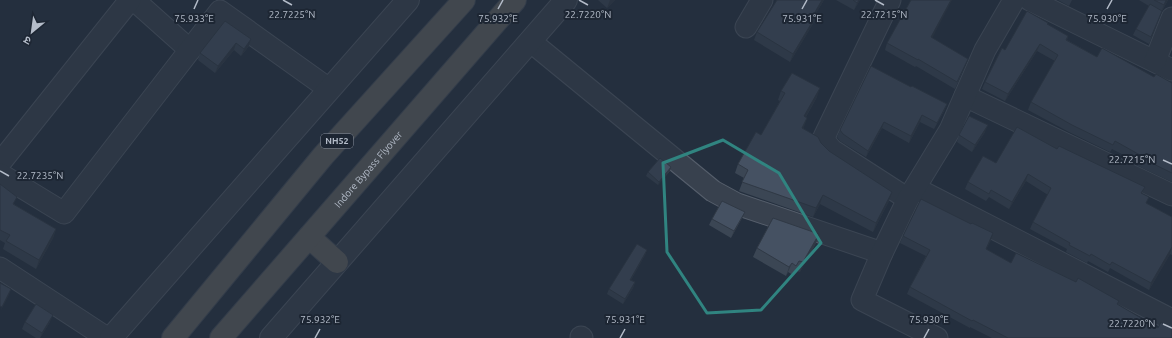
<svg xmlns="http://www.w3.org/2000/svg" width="1172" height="338" font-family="Ubuntu,'Noto Sans Devanagari',sans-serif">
<rect width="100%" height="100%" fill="#242f3e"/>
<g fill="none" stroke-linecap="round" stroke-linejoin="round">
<!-- minor casing -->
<g stroke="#565f6c" stroke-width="23">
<g id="minor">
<path d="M134,0L190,50"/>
<path d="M890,0L824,137L827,144L832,150L908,199"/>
<path d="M1030,0L1172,70"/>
<path d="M746,27L762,0"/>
<path d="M530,41L713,191L737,204L882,253"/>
<path d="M1155,61L1172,18"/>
<path d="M965,96L1172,195"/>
<path d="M0,163L130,0"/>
<path d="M0,174L64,213L220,11L329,89"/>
<path d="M915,188L1172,320"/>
<path d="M0,268L107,338"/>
<path d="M581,337L582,338"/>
<path d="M937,338L862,300L882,253L908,199L950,130L985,50L1014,0"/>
</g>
</g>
<!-- tertiary casing -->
<g stroke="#565f6c" stroke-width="24">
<g id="tertiary">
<path d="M111,338L408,0"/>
<path d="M271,338L566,0"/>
</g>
</g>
<!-- trunk casing -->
<g stroke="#434c59" stroke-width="24">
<g id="trunk">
<path d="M309,237L337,262"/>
<path d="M173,338L323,156L464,0"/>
<path id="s1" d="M221,338L515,0"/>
</g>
</g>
<!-- minor -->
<use href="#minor" stroke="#38414e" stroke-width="21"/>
<!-- tertiary -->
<use href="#tertiary" stroke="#38414e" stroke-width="22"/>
<!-- trunk -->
<use href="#trunk" stroke="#656462" stroke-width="22"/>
</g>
<!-- wall -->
<g fill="#3b4654">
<path d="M598,0H615L607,8Z"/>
<path d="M824,0L816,13L817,14L814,22L790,62L754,40L757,32Z"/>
<path d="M836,0H860L854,10Z"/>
<path d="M1058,0H1072L1069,6Z"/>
<path d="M1139,0H1168L1162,11L1149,44L1133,35L1136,29L1149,6Z"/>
<path d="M1047,25L1068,36L1067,40L1097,57L1154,77L1172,83V182L1136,165L1137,162L1112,149L1110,152L1069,132L1028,110L1031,102L1055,61L1037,51L1005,101L982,89L985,82L1005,50Z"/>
<path d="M932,38L965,66L955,89L916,66L915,67L885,50L887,43Z"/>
<path d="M251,39L249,46L241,56L234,50L215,73L198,60L200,53Z"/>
<path d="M911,87L947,104L944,111L934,129L920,122L909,143L882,128L866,157L840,141L837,137L840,130Z"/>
<path d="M781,91L817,97L806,117L807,118L803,128L821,143L829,151L889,201L873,232L820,204L813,217L739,191L744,178L735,173L738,164L761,135L780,101L778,100Z"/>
<path d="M985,132L972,152L957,142L959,135Z"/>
<path d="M1057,149L1142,194L1146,203L1172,217V255L1170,254L1149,290L1110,268L1108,272L1088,261L1087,263L1066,252L1067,249L1030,229L1033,222L1048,195L1026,181L1009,209L989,197L986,201L965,189L968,182L996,163Z"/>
<path d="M670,171L658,185L646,176L648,172Z"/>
<path d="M0,184L15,205L56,229L53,238L36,269L3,249L5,243L0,240Z"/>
<path d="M745,212L742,218L731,238L709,225L712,219Z"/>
<path d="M819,234L816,243L800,272L795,271L793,275L788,272L786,276L753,257L757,248Z"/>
<path d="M903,236L991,240L986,249L1011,263L1118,304L1172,338H992L970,327V328L907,294L910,287L926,256L900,243Z"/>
<path d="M647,250L645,255L631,280L635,282L633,288L623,304L607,294L609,289Z"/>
<path d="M25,322H50L40,338H36L22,329Z"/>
</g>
<!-- shaded-wall -->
<g fill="#303945">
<path d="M610,0H615L607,8Z"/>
<path d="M822,0H824L812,20L815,12Z"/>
<path d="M859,0H860L854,10L857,3Z"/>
<path d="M951,0H952L929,44L931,37Z"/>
<path d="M1166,0H1168L1161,12L1164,5Z"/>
<path d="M817,14L814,22L790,62L793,54Z"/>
<path d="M251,39L249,46L241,56L244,49Z"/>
<path d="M236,43L234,50L215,73L218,66Z"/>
<path d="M1040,44L1037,51L1005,101L1008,94Z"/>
<path d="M820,88L817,97L801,125L804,116Z"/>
<path d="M922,115L920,122L909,143L911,136Z"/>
<path d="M807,118L804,127L799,136L802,128Z"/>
<path d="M884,122L882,128L866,157L868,151Z"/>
<path d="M988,125L985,132L972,152L975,145Z"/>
<path d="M671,167L670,171L658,185L659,182Z"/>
<path d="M1028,174L1026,181L1009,209L1012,202Z"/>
<path d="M892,192L889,201L873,232L876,223Z"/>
<path d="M823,195L820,204L813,217L816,208Z"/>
<path d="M745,212L742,218L731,238L734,231Z"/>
<path d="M56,229L53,238L36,269L39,260Z"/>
<path d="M993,233L991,240L983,256L986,249Z"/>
<path d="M819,234L816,243L800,272L803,262Z"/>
<path d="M1172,247L1170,254L1149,290L1151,283Z"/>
<path d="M647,250L645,255L628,285L630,280Z"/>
<path d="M792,263L788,272L786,276L789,267Z"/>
<path d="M635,282L633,288L623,304L625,299Z"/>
<path d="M11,289L9,295L0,312L2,307Z"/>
<path d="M53,315L50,322L40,338L42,333Z"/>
</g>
<!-- building -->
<g fill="#455162" stroke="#303945">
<path d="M777,0H822L815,12L817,14L793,54L757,32Z"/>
<path d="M853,0H859L857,3Z"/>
<path d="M911,0H951L931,37L968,59L957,82L918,59V60L887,43Z"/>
<path d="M1154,0H1166L1164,5Z"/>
<path d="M1150,4L1162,11L1151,37L1136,29Z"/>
<path d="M1027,11L1048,23L1047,24L1068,36L1066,40L1097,57L1102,48L1154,77L1156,74L1172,83V173L1139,157L1140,155L1115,141L1113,145L1072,125L1031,102L1058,55L1040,44L1008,94L985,82L1002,48L1005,50Z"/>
<path d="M225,21L251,39L244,49L236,43L218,66L200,53Z"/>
<path d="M871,66L911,87L912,86L947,104L937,123L922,115L911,136L884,122L868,151L843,134L840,130Z"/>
<path d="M792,73L820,88L804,116L807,118L802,128L818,137L821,143L829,151L892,192L876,223L823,195L816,208L742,182L748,170L738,164L756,132L761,135L785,93L781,91Z"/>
<path d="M969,116L988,125L975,145L959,135Z"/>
<path d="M1017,127L1057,149L1059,146L1145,187L1141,193L1149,197L1146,203L1172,217V247L1151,283L1112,262L1110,265L1091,254L1090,256L1069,245L1070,243L1033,222L1051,188L1028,174L1012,202L991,190L989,194L968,182L983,156L996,163Z"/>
<path d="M660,158L671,167L659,182L648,172Z"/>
<path d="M0,184L17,197L13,204L56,229L39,260L6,241L10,235L0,230Z"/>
<path d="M921,199L971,224L972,223L993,233L986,249L1011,263L1016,253L1076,282L1078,278L1119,301L1117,304L1158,328L1161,322L1172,328V338H1008L973,320L972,321L910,287L930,250L903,236Z"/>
<path d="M722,201L745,212L734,231L712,219Z"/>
<path d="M773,218L819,234L803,262L799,261L796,266L792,263L789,267L757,248Z"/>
<path d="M637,244L647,250L630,280L635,282L625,299L609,289Z"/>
<path d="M0,283L11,289L2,307L0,306Z"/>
<path d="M36,304L53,315L42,333L25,322Z"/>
</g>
<!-- marked area -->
<path d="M0 0H1172V338H0ZM723,140L779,173L821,243L761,310L707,313L667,252L663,163Z" fill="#242f3e" fill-opacity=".55" fill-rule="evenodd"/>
<path fill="none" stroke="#308480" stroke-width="3" stroke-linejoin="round" d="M723,140L779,173L821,243L761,310L707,313L667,252L663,163Z"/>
<!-- ticks -->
<path fill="none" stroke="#b4bcc9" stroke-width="1.5" d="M283,0L292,5M579,0L588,5M875,0L884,5M194,9L198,0M498,9L503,0M802,9L807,0M1107,9L1112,0M1163,160L1172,164M0,171L9,176M1163,324L1172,328M315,338L320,329M620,338L625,329M924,338L929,329"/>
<g text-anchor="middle" stroke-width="4" stroke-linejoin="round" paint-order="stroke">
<!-- shield labels -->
<rect fill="#1d2633" stroke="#878f9c" stroke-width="1" x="321" y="134" width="32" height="14" rx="3"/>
<g font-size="9" font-weight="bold" fill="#b4bcc9">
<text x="337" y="144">NH52</text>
</g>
<!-- street labels -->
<g font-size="10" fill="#b4bcc9" stroke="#1d2633">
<text dy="4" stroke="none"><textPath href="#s1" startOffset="224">Indore Bypass Flyover</textPath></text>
</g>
</g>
<g font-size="10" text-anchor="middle" fill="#b4bcc9" stroke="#1d2633" stroke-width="4" stroke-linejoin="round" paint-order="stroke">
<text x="292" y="18">22.7225°N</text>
<text x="588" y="18">22.7220°N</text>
<text x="884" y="18">22.7215°N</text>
<text x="194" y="22">75.933°E</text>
<text x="498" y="22">75.932°E</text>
<text x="802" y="22">75.931°E</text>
<text x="1107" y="22">75.930°E</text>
<text x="1132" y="163">22.7215°N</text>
<text x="40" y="179">22.7235°N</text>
<text x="320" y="323">75.932°E</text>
<text x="625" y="323">75.931°E</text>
<text x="929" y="323">75.930°E</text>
<text x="1132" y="327">22.7220°N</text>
</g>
<!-- north arrow -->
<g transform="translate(32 32) rotate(209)" stroke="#1d2633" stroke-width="3" paint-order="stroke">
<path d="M0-3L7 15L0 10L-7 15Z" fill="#b4bcc9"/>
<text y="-6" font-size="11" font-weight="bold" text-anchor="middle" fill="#b4bcc9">उ</text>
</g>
</svg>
